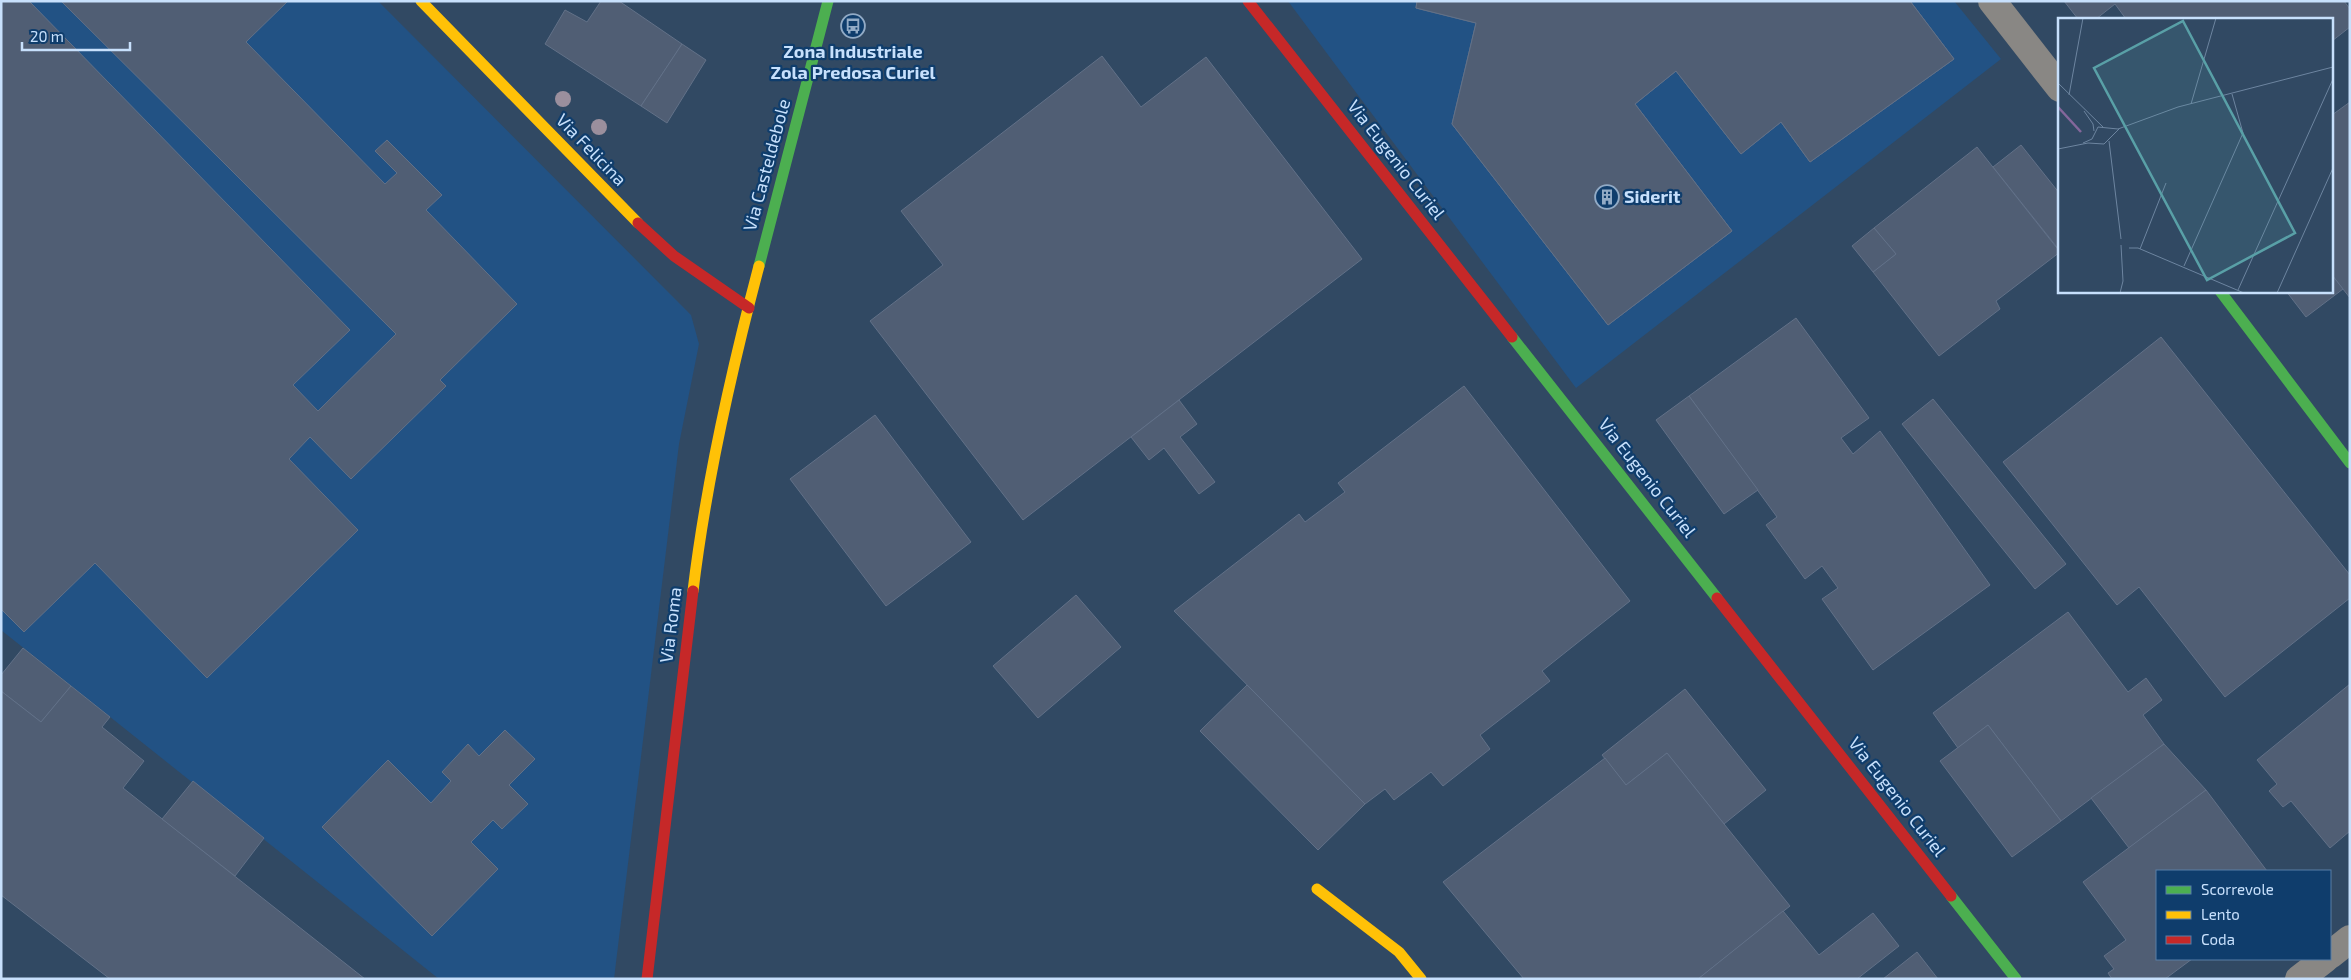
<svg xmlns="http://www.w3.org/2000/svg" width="2351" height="980" font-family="'Exo 2',sans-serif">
<rect width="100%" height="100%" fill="#314963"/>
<!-- built -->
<g fill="#225284">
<path d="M1,1H378L691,315L699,344L679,444L614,979H439L1,630Z"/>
<path d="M1288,1H1954L2001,59L1576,388Z"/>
</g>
<!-- building -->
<g fill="#505e74" stroke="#627188">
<path d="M1,1H29L350,330L293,385L318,411L396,334L61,1H288L246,42L385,184L397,173L375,151L387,140L442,195L426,210L517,304L440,380L446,386L351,479L310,437L289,459L358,530L207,678L95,563L24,632L1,609Z"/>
<path d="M601,1H619L682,44L641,106L545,44L565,10L587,22Z"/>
<path d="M1417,1H1910L1954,59L1810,162L1781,122L1741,154L1676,71L1635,104L1732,231L1608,325L1452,124L1476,23L1416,8Z"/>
<path d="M1417,1H1910L1954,59L1810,162L1781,122L1741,154L1676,71L1635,104L1732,231L1608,325L1452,124L1476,23L1416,8Z"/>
<path d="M2064,1H2344L2350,9V27L2332,41V19H2126L2115,4L2096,19H2078Z"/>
<path d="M682,44L706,60L667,123L641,106Z"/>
<path d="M1102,56L1141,107L1206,57L1362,259L1023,520L870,321L943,265L901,211Z"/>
<path d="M2350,102V298L2332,275V115Z"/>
<path d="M2021,145L2060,194V251L1993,167Z"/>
<path d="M1977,147L2060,252L1996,301L2000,309L1939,356L1873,272L1896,254L1874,228Z"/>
<path d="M1874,228L1896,254L1873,272L1852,246Z"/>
<path d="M2332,275L2343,289L2306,317L2286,291H2332Z"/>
<path d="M1796,318L1869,418L1841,438L1853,454L1880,431L1990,585L1873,670L1822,599L1838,588L1822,566L1805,579L1766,525L1777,517L1689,396Z"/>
<path d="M2161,337L2350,575V598L2225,697L2139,587L2117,605L2003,462Z"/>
<path d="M1464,386L1630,601L1542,671L1550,681L1480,735L1490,749L1443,786L1431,772L1394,800L1385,789L1365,804L1174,611L1299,514L1305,522L1345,492L1338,483Z"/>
<path d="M1689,396L1758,490L1724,514L1656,420Z"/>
<path d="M1933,399L2066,564L2035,589L1902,424Z"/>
<path d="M1179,400L1197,424L1180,437L1215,482L1199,494L1164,448L1149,460L1131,437Z"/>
<path d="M875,415L971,542L886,606L790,479Z"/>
<path d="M1076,595L1121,647L1038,718L993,666Z"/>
<path d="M2068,612L2128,692L2146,678L2162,700L2143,715L2164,744L2061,821L1988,725L1958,748L1933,713Z"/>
<path d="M23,648L71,686L41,722L1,691V675Z"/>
<path d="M2350,684V831L2330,848L2291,801L2283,807L2269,791L2277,784L2257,760Z"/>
<path d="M1247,685L1365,804L1318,850L1200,731Z"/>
<path d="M71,686L110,717L102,727L144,761L123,788L365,979H110L1,895V691L41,722Z"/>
<path d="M1685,689L1766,790L1724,824L1667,753L1626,785L1602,755Z"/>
<path d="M1988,725L2061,821L2012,857L1940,761Z"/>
<path d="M505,730L535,759L509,785L528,804L502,829L493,820L471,842L498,869L432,936L322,827L388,760L431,803L451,781L442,772L468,744L479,756Z"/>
<path d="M2164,744L2206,790L2129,848L2091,798Z"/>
<path d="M1667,753L1790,906L1698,979H1524L1443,882L1605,758L1626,785Z"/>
<path d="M193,781L264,838L235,876L162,819Z"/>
<path d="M2206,790L2267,871H2157V959H2192L2165,979H2112L2108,973L2114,969L2104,956L2126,940L2083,882Z"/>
<path d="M1783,911L1819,955L1873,913L1899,946L1857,979H1698Z"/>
<path d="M1917,952L1938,979H1883Z"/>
</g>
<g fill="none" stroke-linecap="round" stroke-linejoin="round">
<!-- street -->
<g stroke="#898784" stroke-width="28">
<path d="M1992,1L2060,88"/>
<path d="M2330,955L2350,939"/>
<path d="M2299,979L2325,959"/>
</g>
<!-- fast -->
<g stroke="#4caf50" stroke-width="11">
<path d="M759,266L828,1"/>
<path d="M2220,291L2350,463"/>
<path d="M1512,337L1717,598"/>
<path d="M1951,896L2016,979"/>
</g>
<!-- slow -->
<g stroke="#ffc107" stroke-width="11">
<path d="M421,1L638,223"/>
<path d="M693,591C706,482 731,372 759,266"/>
<path d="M1317,889L1399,952L1421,979"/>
</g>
<!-- jam -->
<g stroke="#c62828" stroke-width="11">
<path d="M1248,1L1512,337"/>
<path d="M638,223L674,256L749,308"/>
<path d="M1717,598L1951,896"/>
<path d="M647,979L693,591"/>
</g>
</g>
<!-- trees -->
<g fill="#9b8f9d">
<circle cx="563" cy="99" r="8"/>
<circle cx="599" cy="127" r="8"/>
</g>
<!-- icons -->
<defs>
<g id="bus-ring" transform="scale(1.25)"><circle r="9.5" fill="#0f3d6c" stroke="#92abc6" stroke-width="1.5"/><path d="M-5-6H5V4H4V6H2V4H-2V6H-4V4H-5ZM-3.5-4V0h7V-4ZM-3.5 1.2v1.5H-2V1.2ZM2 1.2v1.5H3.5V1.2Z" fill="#92abc6"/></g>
<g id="building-ring" transform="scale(1.25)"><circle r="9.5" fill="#0f3d6c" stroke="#92abc6" stroke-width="1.5"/><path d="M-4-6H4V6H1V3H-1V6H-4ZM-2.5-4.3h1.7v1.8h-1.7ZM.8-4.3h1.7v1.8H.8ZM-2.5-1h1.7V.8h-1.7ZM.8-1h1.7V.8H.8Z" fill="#92abc6"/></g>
</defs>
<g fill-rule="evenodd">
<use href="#bus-ring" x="853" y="26"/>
<use href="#building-ring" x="1607" y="197"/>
</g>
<g text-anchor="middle" stroke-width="4.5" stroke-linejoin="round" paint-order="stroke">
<!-- poi labels -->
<g font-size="18" font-weight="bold" fill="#c7e0fc" stroke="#0f3d6c">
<text x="853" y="58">Zona Industriale<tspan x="853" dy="21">Zola Predosa Curiel</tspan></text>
<text x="1624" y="203" text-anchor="start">Siderit</text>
</g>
<!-- street labels -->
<g font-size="18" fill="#c7e0fc" stroke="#0f3d6c">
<text transform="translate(591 150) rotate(46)" y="6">Via Felicina</text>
<text transform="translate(1396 160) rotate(52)" y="6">Via Eugenio Curiel</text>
<text transform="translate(767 165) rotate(-75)" y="6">Via Casteldebole</text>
<text transform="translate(1647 478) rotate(52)" y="6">Via Eugenio Curiel</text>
<text transform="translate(671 625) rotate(-83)" y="6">Via Roma</text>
<text transform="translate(1897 797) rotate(52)" y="6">Via Eugenio Curiel</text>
</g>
</g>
<!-- overview -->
<g transform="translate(2058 18)">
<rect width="275" height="275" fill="#314963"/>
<path fill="none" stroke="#84679b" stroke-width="2.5" d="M0,89L23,114"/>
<path fill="none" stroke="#6d85a0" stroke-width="1" d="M0,65L45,109M11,77L25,0M133,86L158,0M26,93L35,106L36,113M51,123L63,221M25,125L34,121L40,109L60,111L120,89L275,49M0,131L30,125L46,126L61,111M71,230H80L186,275M82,231L108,165M126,248L185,115L174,76M180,272L275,61M62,275L65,263L63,227M219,275L275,150"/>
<path fill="#59a0a7" fill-opacity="0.15" stroke="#59a0a7" stroke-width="2.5" d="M125,3L237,215L149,262L36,50Z"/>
<rect width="275" height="275" fill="none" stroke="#c7e0fc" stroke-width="2.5"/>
</g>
<!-- border -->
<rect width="2351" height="980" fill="none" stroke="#c7e0fc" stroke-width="5"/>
<!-- legend -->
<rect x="2156" y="870" width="175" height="90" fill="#0f3d6c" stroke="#597ea6"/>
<rect x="2166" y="886" width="25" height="8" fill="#4caf50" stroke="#597ea6"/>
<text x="2201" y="895" font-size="15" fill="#c7e0fc">Scorrevole</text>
<rect x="2166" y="911" width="25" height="8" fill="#ffc107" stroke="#597ea6"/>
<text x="2201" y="920" font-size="15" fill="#c7e0fc">Lento</text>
<rect x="2166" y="936" width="25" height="8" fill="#c62828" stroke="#597ea6"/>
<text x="2201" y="945" font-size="15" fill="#c7e0fc">Coda</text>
<!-- scale -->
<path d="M22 42v8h108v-8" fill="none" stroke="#c7e0fc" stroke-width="2.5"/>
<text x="30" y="42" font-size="15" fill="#c7e0fc" stroke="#0f3d6c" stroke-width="4" paint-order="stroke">20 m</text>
</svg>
